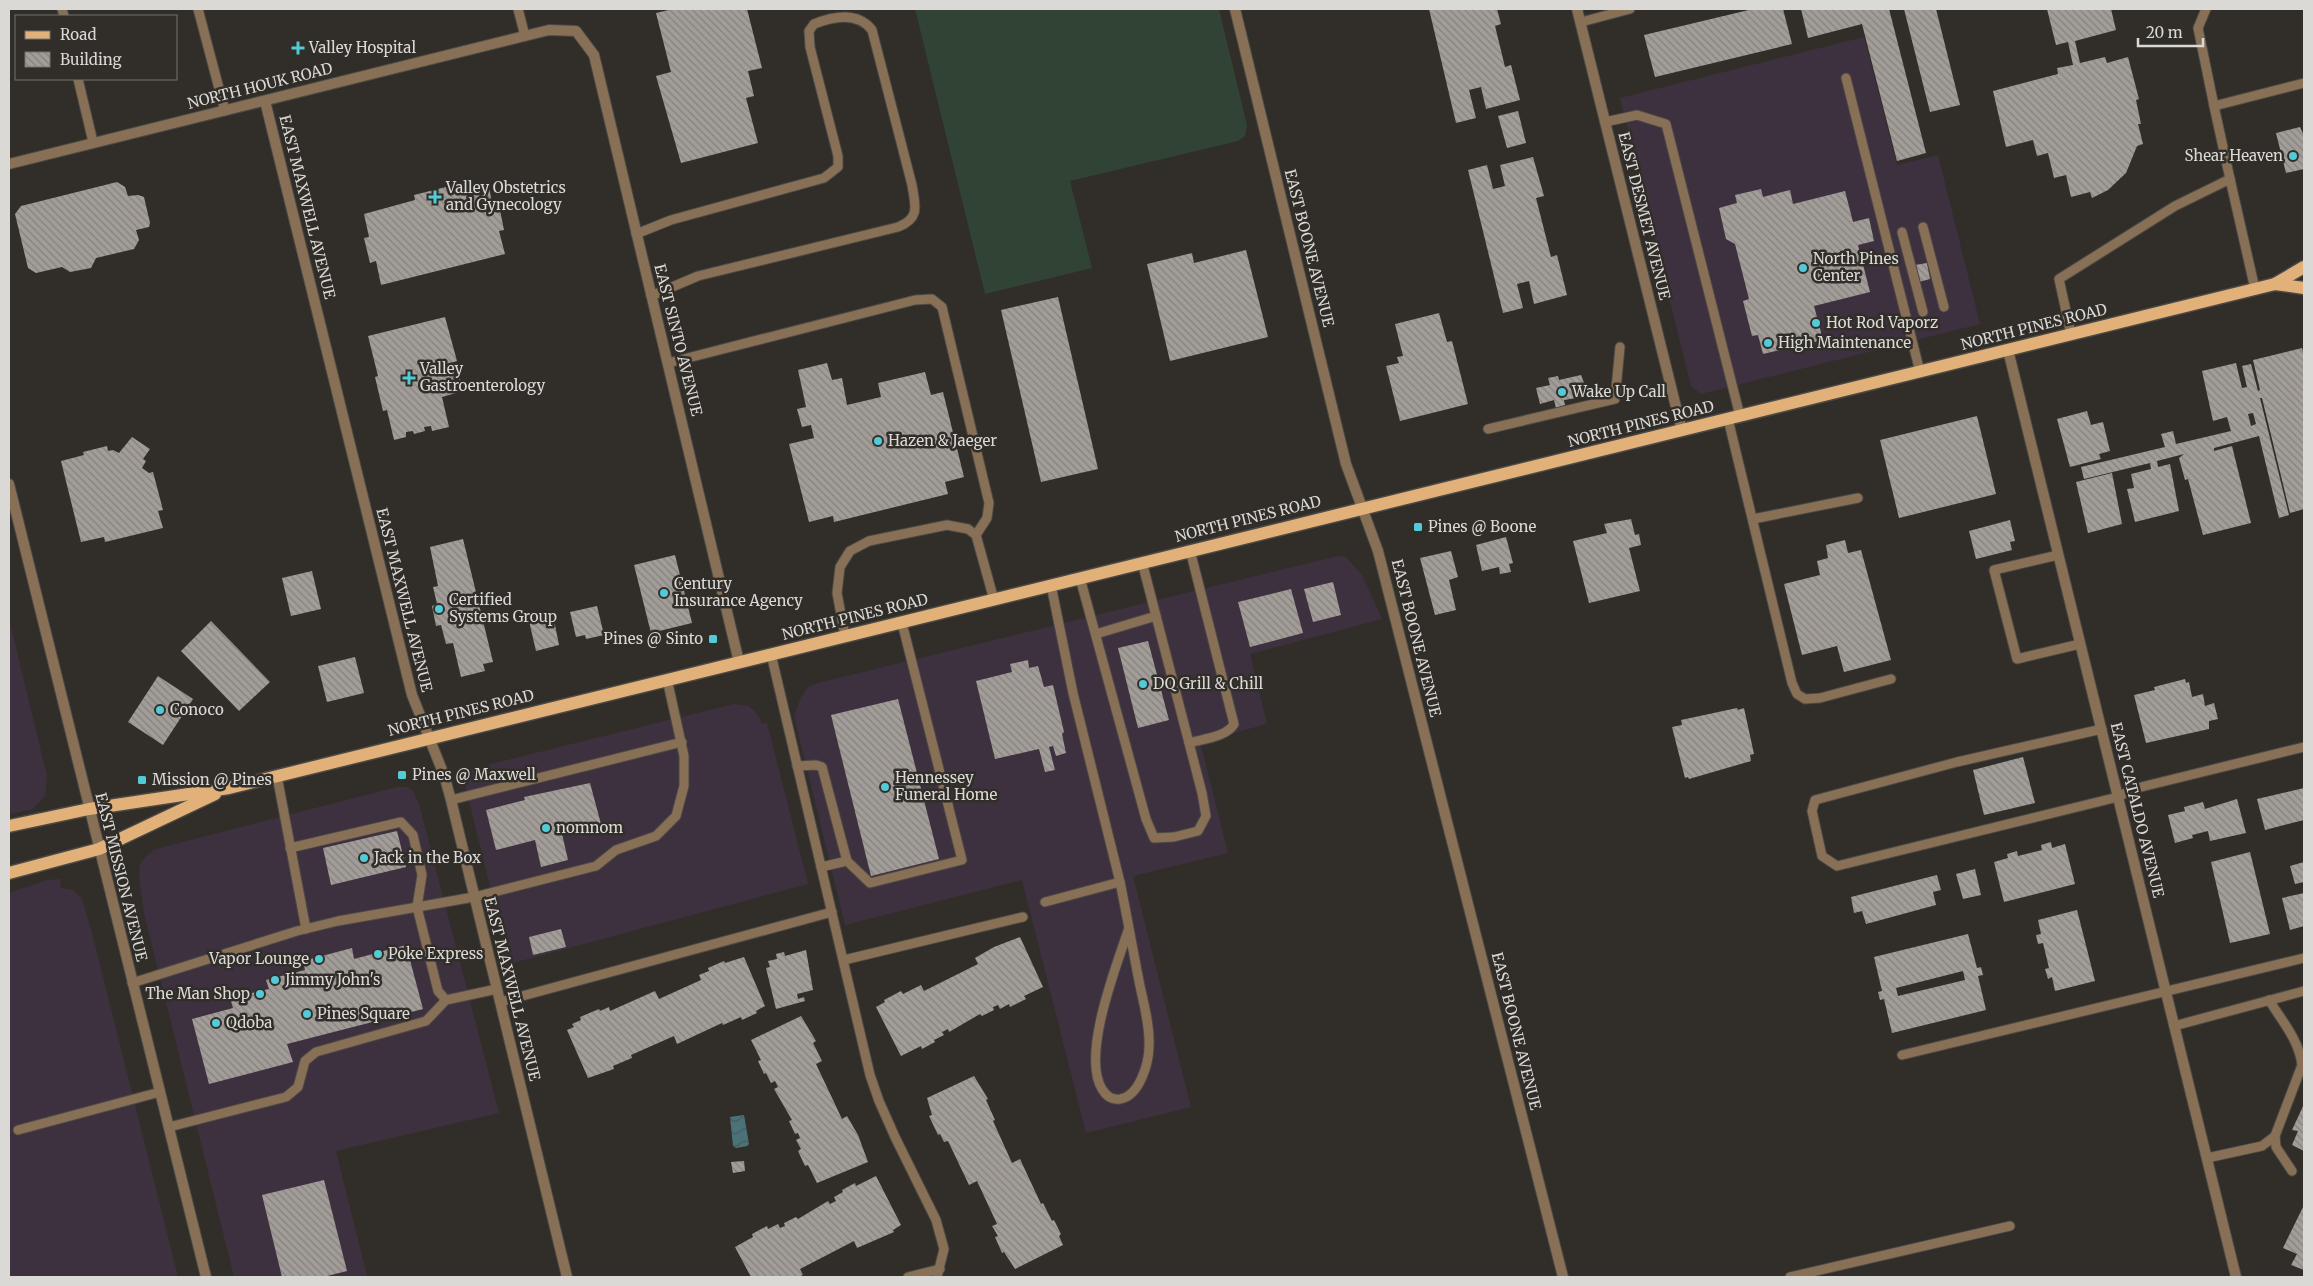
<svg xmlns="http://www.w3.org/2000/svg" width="2313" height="1286" font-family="Merriweather,serif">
<defs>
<pattern id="water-waves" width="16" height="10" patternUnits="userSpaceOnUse" patternTransform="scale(1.25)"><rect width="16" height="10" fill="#497378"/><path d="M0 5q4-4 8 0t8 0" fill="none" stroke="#465c5f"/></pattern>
<pattern id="building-back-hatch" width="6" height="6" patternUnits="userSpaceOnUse" patternTransform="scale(1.25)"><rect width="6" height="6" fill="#a29d98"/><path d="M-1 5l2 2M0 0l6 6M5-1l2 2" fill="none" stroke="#85817e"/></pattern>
</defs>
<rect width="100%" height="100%" fill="#312e29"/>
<!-- commercial -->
<g fill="#3e313f">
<path d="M1864,37L1897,165L1938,155L1980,324L1701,394L1691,386L1620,98Z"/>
<path d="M1338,556L1346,557L1362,575L1382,619L1250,654L1267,724L1200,742L1228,853L1133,876L1191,1107L1086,1133L1022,880L845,925L794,716L801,697L808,687L818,683Z"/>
<path d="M9,619L47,776L45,796L33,809L9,814Z"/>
<path d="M734,704L749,706L758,715L762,724L767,723L808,884L509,964L465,784L466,775L471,769Z"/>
<path d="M397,787H408L413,791L419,804L499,1113L336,1151L367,1276L234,1277L144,913L139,876L140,864L146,856L156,849Z"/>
<path d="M61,879L60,888L74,890L82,899L91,929L178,1277H9V893L47,880Z"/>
</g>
<!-- grass -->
<path fill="#304334" d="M915,9H1219L1247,125L1245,136L1238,141L1070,181L1092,268L985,294Z"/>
<!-- water -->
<path fill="url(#water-waves)" d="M744,1115L749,1144L747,1146L736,1148L733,1146L730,1117Z"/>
<!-- building -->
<g fill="url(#building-back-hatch)" fill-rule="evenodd">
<path d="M673,9H747L762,68L748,71L754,96L746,98L758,143L681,163L656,76L671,72L656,13Z"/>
<path d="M1429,9H1497L1501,24L1495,26L1505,67L1511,65L1520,100L1486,109L1481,87L1469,90L1476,118L1456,123Z"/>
<path d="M1753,9H1783L1792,44L1655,77L1644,35Z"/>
<path d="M1801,9H1889L1926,153L1897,161L1862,24L1808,38Z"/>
<path d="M1904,9H1936L1960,105L1930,112Z"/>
<path d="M2047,9H2111L2116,30L2075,41L2080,63L2105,57L2107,63L2128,57L2139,99L2136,100L2141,124H2138L2143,144L2137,146L2126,173L2108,190L2092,198L2090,192L2071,197L2066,175L2054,178L2048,153L2037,156L2033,140L2006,147L1993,91L2058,74L2057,68L2073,65L2068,42L2056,45Z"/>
<path d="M1518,111L1526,143L1507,148L1498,116Z"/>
<path d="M2300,127L2304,136V169L2286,173L2276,133Z"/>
<path d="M1533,157L1544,196L1536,198L1551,257L1557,255L1567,295L1534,304L1529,281L1517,284L1523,308L1503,313L1468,170L1487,165L1493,189L1505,186L1500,165Z"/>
<path d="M117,182L125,187L128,196L138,195L144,197L150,223L149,227L136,230L139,240L134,249L96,258L91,268L70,272L62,267L36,273L28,268L15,214L21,206Z"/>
<path d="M488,183L493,207L499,205L504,230L499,231L505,254L381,285L376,261L370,263L364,238L369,237L364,214L415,200L414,195L454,185L455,190Z"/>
<path d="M1761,189L1763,197L1790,190L1793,204L1845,191L1853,222L1869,218L1874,241L1858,245L1870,292L1814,306L1823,340L1763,354L1758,335L1752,336L1743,301L1749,299L1735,244L1726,239L1719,208L1737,203L1735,195Z"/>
<path d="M1246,250L1268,337L1170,361L1147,264L1192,253L1194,263Z"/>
<path d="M1927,263L1930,279L1919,282L1915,265Z"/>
<path d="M1058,297L1098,469L1041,482L1001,310Z"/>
<path d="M1439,313L1447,342L1452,341L1468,404L1400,421L1386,366L1399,363L1397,357L1403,356L1395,324Z"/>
<path d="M445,317L457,361L447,364L448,366L454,364L456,376L459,375L463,391L442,397L449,427L432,431L431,426L424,427L425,431L414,434L413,431L406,432V437L394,440L387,410L383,411L375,377L378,376L368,336Z"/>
<path d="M2302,348L2304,356V509L2290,513L2262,398H2260L2289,515L2279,518L2259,436L2214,448V451L2232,446L2251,523L2203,535L2188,479L2185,480L2179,458L2184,454L2157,461L2158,467L2170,464L2179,511L2135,522L2127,489L2134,488L2131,474L2151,469L2150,463L2084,479L2081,467L2165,447L2161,434L2173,431L2176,444L2231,431L2227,417L2213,421L2202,371L2236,363L2242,388L2247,387L2242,366L2251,364L2258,391L2260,390L2253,360ZM2253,413L2256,424L2251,426L2248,414Z"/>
<path d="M827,363L832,380L842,378L847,405L881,397L878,383L925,372L931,395L943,392L964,477L945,482L948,494L834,522L833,516L809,522L789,444L814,438L811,425L802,427L797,409L806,407L798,370Z"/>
<path d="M1581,375L1589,396L1564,400L1565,405L1556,408L1554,400L1540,404L1536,388L1550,385L1548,378L1558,376L1559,380Z"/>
<path d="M2087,411L2091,425L2103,422L2110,451L2099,454L2101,459L2070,467L2057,419Z"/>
<path d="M1977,416L1996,494L1899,518L1880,440Z"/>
<path d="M132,437L150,449L143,459L146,461L142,468L149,473L153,472L163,510L158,511L163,528L105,542L104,537L81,542L61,461L84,455L83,452L107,446L108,451L113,450L119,453Z"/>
<path d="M2112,473L2122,524L2088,533L2076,482Z"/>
<path d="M1631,519L1635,535L1639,534L1641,545L1629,548L1640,591L1589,603L1573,541L1607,533L1604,524Z"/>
<path d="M2010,520L2015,541L2010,542L2012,550L1976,559L1969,531Z"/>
<path d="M1506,537L1513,563L1509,564L1511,572L1500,574L1499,567L1482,571L1476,545Z"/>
<path d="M463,539L493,662L483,664L485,671L461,677L453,643L446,644L441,625L436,626L432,606L437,604L433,587L438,586L430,547Z"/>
<path d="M1845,540L1848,553L1861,550L1891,660L1844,672L1837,646L1802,655L1784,584L1820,575L1817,561L1828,558L1826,545Z"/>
<path d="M1451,551L1458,577L1449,580L1456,610L1435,615L1420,558Z"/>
<path d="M675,555L692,623L651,633L634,565Z"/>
<path d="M312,571L321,609L291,616L282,578Z"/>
<path d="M1333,582L1341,615L1313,622L1304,589Z"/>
<path d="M1291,589L1303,633L1250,647L1238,602Z"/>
<path d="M597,606L604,635L586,639L585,635L576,637L570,612Z"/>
<path d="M553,615L559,645L536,651L529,621Z"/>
<path d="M211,621L270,682L239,711L181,651Z"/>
<path d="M1148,641L1169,720L1138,728L1118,648Z"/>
<path d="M355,657L364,693L327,702L318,666Z"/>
<path d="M1028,660L1029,668L1038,666L1044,687L1053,685L1064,732L1062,734L1066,753L1056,756L1053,746L1049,747L1055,770L1045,772L1039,749L995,759L976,681L1012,672L1010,664Z"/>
<path d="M158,676L193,699L163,745L128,722Z"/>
<path d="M2185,679L2186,683L2189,682L2192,697L2203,694L2205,706L2214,703L2218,719L2209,721V729L2146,743L2134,695L2155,690L2154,687Z"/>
<path d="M898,699L939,859L871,876L831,715Z"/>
<path d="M1737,708L1738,710L1744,708L1754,754L1750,755L1751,761L1689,779L1688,777L1685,778L1672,727L1682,725L1681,720Z"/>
<path d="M2023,757L2035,803L1984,815L1973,770Z"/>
<path d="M590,783L601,824L562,834L568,860L541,867L535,840L496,850L486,810L525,800L524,797Z"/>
<path d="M2304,788V820L2265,830L2257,799Z"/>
<path d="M2237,799L2246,833L2210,841L2208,831L2192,835L2193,838L2175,843L2168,815L2185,811L2184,807L2203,802L2205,809Z"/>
<path d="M397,831L406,867L331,885L323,848Z"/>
<path d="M2051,842L2052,848L2065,844L2075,884L2004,902L1994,862L2008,858L2007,854L2017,851L2018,856L2042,850L2041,845Z"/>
<path d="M2250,852L2270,934L2230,943L2211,862Z"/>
<path d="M2304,862V882L2295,884L2290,866Z"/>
<path d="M1975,869L1981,895L1963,899L1956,874Z"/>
<path d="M1937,875L1941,890L1933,892L1936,905L1866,924L1862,911L1854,913L1851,897Z"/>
<path d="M2304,893V926L2290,930L2282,898Z"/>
<path d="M2077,910L2095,981L2055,991L2052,977L2048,979L2045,969L2049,968L2043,943L2038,944L2036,935L2041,934L2038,920Z"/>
<path d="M561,929L566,947L533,955L529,937Z"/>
<path d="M1968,934L1977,968L1981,967L1983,975L1978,976L1986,1010L1892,1033L1884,999L1880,1000L1878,992L1882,991L1874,957ZM1963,971L1965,980L1898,996L1896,988Z"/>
<path d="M1020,937L1043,987L1024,996L1026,999L1010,1007L1009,1004L1000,1009L998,1005L993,1007L994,1010L982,1016L980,1014L949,1032L948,1029L942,1032L944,1035L934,1040L935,1042L922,1049L921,1046L901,1056L876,1007L885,1002L884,1000L901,991L903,994L921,985L924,991L978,964L975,958L994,947Z"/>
<path d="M406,945L423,1009L287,1044L293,1062L209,1084L192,1019L233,1008L230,998L269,989L266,980L305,970L303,961L352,948L354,959Z"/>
<path d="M806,950L813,990L797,994L798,999L804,997L805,1001L776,1009L766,968L770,967L768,961L777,959L776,954L784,952L785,956Z"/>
<path d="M744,957L765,1006L756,1011L757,1013L742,1020L741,1017L723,1025L722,1023L677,1044L674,1036L631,1055L632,1058L613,1066L614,1069L588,1078L567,1030L574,1027L572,1024L581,1020L580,1017L599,1009L600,1011L609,1007L610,1011L655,991L659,999L701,980L699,975L709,971L708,968L724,961L725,963Z"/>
<path d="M801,1016L816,1041L813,1043L822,1061L816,1064L842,1119L847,1116L858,1135L868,1162L817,1183L808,1165L805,1166L798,1151L801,1149L796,1140L800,1138L798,1133L795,1134L789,1121L792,1120L774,1089L778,1087L775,1081L771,1083L766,1073L764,1074L758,1061L761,1060L751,1040Z"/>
<path d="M974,1076L988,1099L986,1100L995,1120L993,1121L1012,1163L1020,1159L1041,1204L1043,1203L1052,1221L1054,1220L1061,1234L1059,1236L1063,1245L1015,1269L1004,1252L1002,1253L995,1237L998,1236L992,1226L997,1224L977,1181L969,1185L948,1141L944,1142L940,1134L938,1135L929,1116L932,1115L927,1098Z"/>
<path d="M2304,1104V1151L2292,1145L2298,1131L2292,1130Z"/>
<path d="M744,1161L745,1171L733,1173L731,1162Z"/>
<path d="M876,1176L901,1225L893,1230L894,1232L857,1248L854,1241L800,1269L803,1275L798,1277H751L735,1247L753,1237L752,1234L767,1226L768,1229L778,1224L780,1228L785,1226L784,1223L796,1217L798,1219L828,1201L830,1204L836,1201L834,1197L843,1192L842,1190L855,1183L856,1186Z"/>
<path d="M324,1180L347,1271L323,1277H282L262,1195Z"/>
<path d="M2304,1205V1270L2291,1265L2297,1254L2283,1248Z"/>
</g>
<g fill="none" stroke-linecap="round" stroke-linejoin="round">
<!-- service casing -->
<g stroke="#4c4945" stroke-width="11">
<g id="service">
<path d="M62,9L64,16"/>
<path d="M198,9L225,111"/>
<path d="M518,9L525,36"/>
<path d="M2206,9L2198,28L2214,106"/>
<path d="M1581,22L1630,9"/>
<path d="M1846,78L1920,372"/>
<path d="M78,79L93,142"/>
<path d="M1605,122L1637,115L1666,124L1740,416"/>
<path d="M2230,179L2214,106L2304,83"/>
<path d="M1923,227L1944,307"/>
<path d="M1902,232L1923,312"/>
<path d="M636,234L671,220L824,178L838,167V156L810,47L809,31L814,24C834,16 858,12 872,30L912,185C915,205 921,218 898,227L698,276L651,296"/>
<path d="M2071,334L2059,279L2175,206L2230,179L2255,289"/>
<path d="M668,363L915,300L932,299L942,307L989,503L987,518L976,535"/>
<path d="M1728,419L1792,683L1797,694L1805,699L1820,698L1891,679"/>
<path d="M1488,429L1615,399L1620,347"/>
<path d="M1753,519L1858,498"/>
<path d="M2058,555L1994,570L2017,659L2080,644"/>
<path d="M1080,578L1146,819L1154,838L1174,837L1198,831L1206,816L1202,793L1142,562"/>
<path d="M1096,634L1156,616"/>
<path d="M845,636L837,593L840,567L850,551L869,541L947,525L968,529L976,535L994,600"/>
<path d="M771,654L870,1075L879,1101L895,1137L936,1220L944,1249L937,1277"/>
<path d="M2102,729L1957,762L1815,800L1812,811L1822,856L1837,866L2118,797L2133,789L2304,747"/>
<path d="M1189,743C1202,739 1227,737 1234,724L1190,550"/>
<path d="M797,766L816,765L822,767L847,861L870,883L962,860L902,623"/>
<path d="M277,776L306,929"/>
<path d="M451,800L682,742"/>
<path d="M290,848L401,822L413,835L422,875L417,907L438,991L446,1000"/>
<path d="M821,867L847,861"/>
<path d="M1120,882C1127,916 1133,951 1140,986C1144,1005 1150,1026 1149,1046C1149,1062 1140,1096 1120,1099C1112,1100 1106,1096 1102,1089C1081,1055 1117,964 1129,928"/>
<path d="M1045,902L1120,882L1073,693L1051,585"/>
<path d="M844,960L1023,917"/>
<path d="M132,983L297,931L338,921L474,897L596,866L616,850L656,836L676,816L684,786V756L667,679"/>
<path d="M2269,1000C2282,1021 2299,1040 2302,1065L2275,1136L2276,1147L2292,1171"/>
<path d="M500,1002L832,912"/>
<path d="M2174,1026L2304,991"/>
<path d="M1902,1055L2304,958"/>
<path d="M169,1127L286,1097L298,1087L305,1061L316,1052L426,1021L446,1000L497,989"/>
<path d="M18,1130L160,1092"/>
<path d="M2207,1158L2262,1146L2275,1136"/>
<path d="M908,1277L940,1269"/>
<path d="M1790,1277L2010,1226"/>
</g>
</g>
<!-- minor casing -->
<g stroke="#4c4945" stroke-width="12">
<g id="minor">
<path d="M1235,9L1346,464L1378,551L1563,1277"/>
<path d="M1577,9L1682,431"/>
<path d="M265,101L412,695L444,775L451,800L567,1277"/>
<path d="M9,164L549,30L576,31L594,55L739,662"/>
<path d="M2008,350L2236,1277"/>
</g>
</g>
<!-- tertiary casing -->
<g stroke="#4c4945" stroke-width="12">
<path id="tertiary" d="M9,484L206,1277"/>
</g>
<!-- primary casing -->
<g stroke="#4c4945" stroke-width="15">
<g id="primary">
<path d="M2275,284L2304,288"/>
<path d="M9,826L89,809L229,788L2275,284L2304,267"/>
<path d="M9,873L99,849L215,794"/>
</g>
</g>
<!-- service -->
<use href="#service" stroke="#887056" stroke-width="9"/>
<!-- minor -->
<use href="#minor" stroke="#887056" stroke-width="10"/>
<!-- tertiary -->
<use href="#tertiary" stroke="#887056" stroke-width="10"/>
<!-- primary -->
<use href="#primary" stroke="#e2b17a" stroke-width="12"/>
</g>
<!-- markers -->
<g fill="#52cbd7" stroke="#312e29" stroke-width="2">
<path d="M295.5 40.5h5v5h5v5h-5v5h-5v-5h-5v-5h5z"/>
<circle cx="2293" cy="156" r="5"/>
<path d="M432.5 189.5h5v5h5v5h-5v5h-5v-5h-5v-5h5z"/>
<circle cx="1803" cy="268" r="5"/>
<circle cx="1816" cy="323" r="5"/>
<circle cx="1768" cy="343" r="5"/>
<path d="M406.5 370.5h5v5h5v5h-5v5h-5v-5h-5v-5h5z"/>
<circle cx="1562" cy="392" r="5"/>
<circle cx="878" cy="441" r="5"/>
<rect x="1413" y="522" width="10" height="10" rx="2.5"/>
<circle cx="664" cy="593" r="5"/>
<circle cx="439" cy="609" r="5"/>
<rect x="708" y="634" width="10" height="10" rx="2.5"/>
<circle cx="1143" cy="684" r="5"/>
<circle cx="160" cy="710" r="5"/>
<rect x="397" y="770" width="10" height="10" rx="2.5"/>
<rect x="137" y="775" width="10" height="10" rx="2.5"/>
<circle cx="885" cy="787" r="5"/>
<circle cx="546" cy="828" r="5"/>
<circle cx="364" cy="858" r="5"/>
<circle cx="378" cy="954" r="5"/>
<circle cx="319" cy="959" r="5"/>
<circle cx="275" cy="980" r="5"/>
<circle cx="260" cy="994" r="5"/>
<circle cx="307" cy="1014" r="5"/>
<circle cx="216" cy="1023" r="5"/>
</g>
<g text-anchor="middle" stroke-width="5" stroke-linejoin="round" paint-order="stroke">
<!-- poi labels -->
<g font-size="15" fill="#dbd9d6" stroke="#312e29" text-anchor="start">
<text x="309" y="53">Valley Hospital</text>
<text x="2283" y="161" text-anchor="end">Shear Heaven</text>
<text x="446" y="193">Valley Obstetrics<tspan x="446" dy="17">and Gynecology</tspan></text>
<text x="1813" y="264">North Pines<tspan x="1813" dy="17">Center</tspan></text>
<text x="1826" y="328">Hot Rod Vaporz</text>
<text x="1778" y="348">High Maintenance</text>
<text x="420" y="374">Valley<tspan x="420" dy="17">Gastroenterology</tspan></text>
<text x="1572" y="397">Wake Up Call</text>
<text x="888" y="446">Hazen &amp; Jaeger</text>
<text x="1428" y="532">Pines @ Boone</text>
<text x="674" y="589">Century<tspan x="674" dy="17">Insurance Agency</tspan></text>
<text x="449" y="605">Certified<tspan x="449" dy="17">Systems Group</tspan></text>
<text x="703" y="644" text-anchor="end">Pines @ Sinto</text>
<text x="1153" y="689">DQ Grill &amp; Chill</text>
<text x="170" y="715">Conoco</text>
<text x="412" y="780">Pines @ Maxwell</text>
<text x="895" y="783">Hennessey<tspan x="895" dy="17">Funeral Home</tspan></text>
<text x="152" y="785">Mission @ Pines</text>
<text x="556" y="833">nomnom</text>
<text x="374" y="863">Jack in the Box</text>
<text x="388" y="959">Poke Express</text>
<text x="309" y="964" text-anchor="end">Vapor Lounge</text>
<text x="285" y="985">Jimmy John's</text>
<text x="250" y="999" text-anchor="end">The Man Shop</text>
<text x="317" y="1019">Pines Square</text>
<text x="226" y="1028">Qdoba</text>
</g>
<!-- street labels -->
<g font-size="15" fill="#dbd9d6" stroke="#312e29">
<text transform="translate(260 86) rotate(-14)" y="5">NORTH HOUK ROAD</text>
<text transform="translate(307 207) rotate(76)" y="5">EAST MAXWELL AVENUE</text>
<text transform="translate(1644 216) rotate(76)" y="5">EAST DESMET AVENUE</text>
<text transform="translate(1309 248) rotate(76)" y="5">EAST BOONE AVENUE</text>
<text transform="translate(2034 327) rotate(-14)" y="5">NORTH PINES ROAD</text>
<text transform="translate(678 340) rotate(76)" y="5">EAST SINTO AVENUE</text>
<text transform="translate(1641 424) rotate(-14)" y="5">NORTH PINES ROAD</text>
<text transform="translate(1248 519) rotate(-14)" y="5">NORTH PINES ROAD</text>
<text transform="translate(404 600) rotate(76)" y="5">EAST MAXWELL AVENUE</text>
<text transform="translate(855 617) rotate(-14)" y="5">NORTH PINES ROAD</text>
<text transform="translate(1416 638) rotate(76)" y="5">EAST BOONE AVENUE</text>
<text transform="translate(461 713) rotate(-14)" y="5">NORTH PINES ROAD</text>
<text transform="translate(2137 810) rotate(76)" y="5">EAST CATALDO AVENUE</text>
<text transform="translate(121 877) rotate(76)" y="5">EAST MISSION AVENUE</text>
<text transform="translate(512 989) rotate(76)" y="5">EAST MAXWELL AVENUE</text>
<text transform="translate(1516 1031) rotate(76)" y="5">EAST BOONE AVENUE</text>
</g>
</g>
<!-- border -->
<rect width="2313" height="1286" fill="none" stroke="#dbd9d6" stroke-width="20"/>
<!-- legend -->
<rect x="15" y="15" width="162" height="65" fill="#312e29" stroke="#75726e"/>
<rect x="25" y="31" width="25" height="8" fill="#e2b17a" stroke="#75726e"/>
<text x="60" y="40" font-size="15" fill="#dbd9d6">Road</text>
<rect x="25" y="52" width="25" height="15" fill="url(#building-back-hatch)" stroke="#75726e"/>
<text x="60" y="65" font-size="15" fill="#dbd9d6">Building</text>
<!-- scale -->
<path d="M2138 38v8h65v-8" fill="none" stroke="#dbd9d6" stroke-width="2.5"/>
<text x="2146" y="38" font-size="15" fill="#dbd9d6" stroke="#312e29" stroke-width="4" paint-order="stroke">20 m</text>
</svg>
